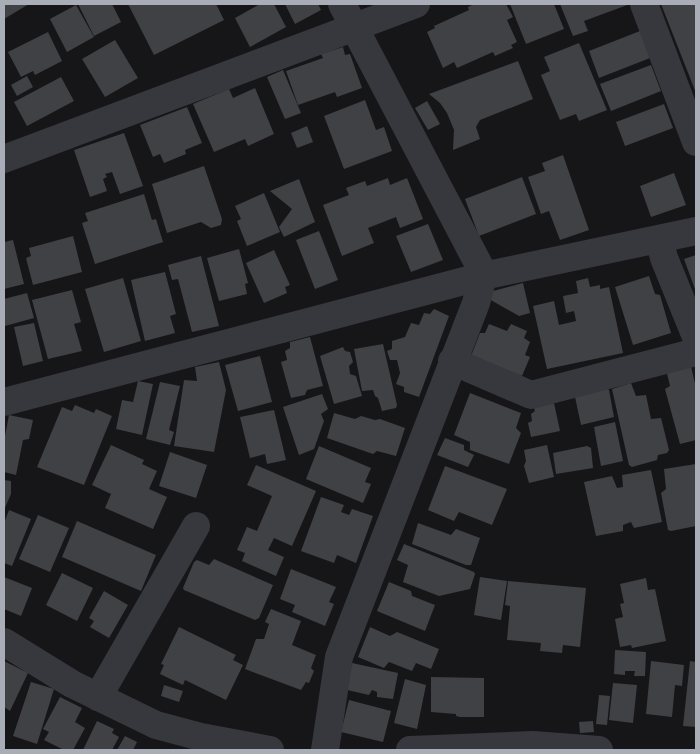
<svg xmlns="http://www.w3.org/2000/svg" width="700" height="754" font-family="Quicksand,sans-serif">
<rect width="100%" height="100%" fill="#161618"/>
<!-- building -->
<g fill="#404145">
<path d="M4,4H29L4,19Z"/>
<path d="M78,4H112L121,22L94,36Z"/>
<path d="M128,4H216L224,20L154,55Z"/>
<path d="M260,4H274L286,27L250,47L235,18Z"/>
<path d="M285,4H318L321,10L295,24Z"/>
<path d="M474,4H506L513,17L507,20L517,42L511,45L513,48L495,56L493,52L457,68L454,62L443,68L427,32L435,28L434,26L469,10L468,7Z"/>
<path d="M510,4H554L564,29L526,44Z"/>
<path d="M560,4H630L584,21L588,31L573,36Z"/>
<path d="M661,4H696V93Z"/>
<path d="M76,5L94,37L67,52L50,19Z"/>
<path d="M640,31L650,58L599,78L589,51Z"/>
<path d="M48,32L62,61L35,75L33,71L21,77L8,52Z"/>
<path d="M115,40L138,78L105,97L82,59Z"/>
<path d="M579,43L607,110L579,121L576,114L560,120L541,75L550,71L544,57Z"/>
<path d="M343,47L345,55L350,54L362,88L337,97L335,92L298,105L286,71L323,58L321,54Z"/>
<path d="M518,61L533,99L480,120L476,127L480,139L453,150L454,130L447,113L440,103L429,94Z"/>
<path d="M651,65L661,91L611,111L600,84Z"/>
<path d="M283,70L301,113L285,119L267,77Z"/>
<path d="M27,76L33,87L17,96L11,85Z"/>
<path d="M61,77L74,101L27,126L14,102Z"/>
<path d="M255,88L274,134L248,146L245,139L214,152L193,104L229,89L233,98Z"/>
<path d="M365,100L376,130L384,127L392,151L344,169L324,116Z"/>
<path d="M427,101L440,124L428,130L415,108Z"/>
<path d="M664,104L673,128L625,146L616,122Z"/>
<path d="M187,107L202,143L185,150L186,154L164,163L160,154L153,157L140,125Z"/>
<path d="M307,126L313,142L297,148L291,133Z"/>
<path d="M124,133L143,186L120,194L112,172L105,174L107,177L103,179L107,191L90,197L74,150Z"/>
<path d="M563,155L589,230L560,240L549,211L541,214L528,177L545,171L542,163Z"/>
<path d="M204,166L222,219L221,225L211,228L201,222L167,233L152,184Z"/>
<path d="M674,173L686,205L651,217L640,186Z"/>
<path d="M522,177L536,214L479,236L465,199Z"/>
<path d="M388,178L390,185L407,178L423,219L400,228L396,217L368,228L374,243L342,256L323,205L349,195L346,188L365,181L367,186Z"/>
<path d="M299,179L315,222L284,237L279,227L292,209L270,191Z"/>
<path d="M264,193L280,232L247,246L237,221L241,219L235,206Z"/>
<path d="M144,194L152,220L156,219L163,242L95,264L82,223L88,221L85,213Z"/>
<path d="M428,224L443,260L411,272L396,236Z"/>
<path d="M319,231L338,280L315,289L296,240Z"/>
<path d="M73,236L82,272L33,285L26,258L31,256L29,248Z"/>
<path d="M13,240L24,284L4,289V242Z"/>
<path d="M239,249L248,283L245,284L247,294L219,301L207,258Z"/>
<path d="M274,250L290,285L285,287L287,293L264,303L246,263Z"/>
<path d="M696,255V292L684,259Z"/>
<path d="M201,256L219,326L192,332L178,279L172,280L168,265Z"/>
<path d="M165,272L176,314L170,316L175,333L145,341L131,280Z"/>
<path d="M649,276L655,294L660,295L671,333L633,345L615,287Z"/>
<path d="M123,278L141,341L104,352L85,289Z"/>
<path d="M588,278L590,287L600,285V289L609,287L623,353L547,369L533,306L554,301L559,325L576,321L574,311L566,313L563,296L578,293L576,281Z"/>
<path d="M523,283L530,313L519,316L489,299L493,291Z"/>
<path d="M72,290L81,322L74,324L82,351L48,359L32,300Z"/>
<path d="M27,293L34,318L5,326L4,299Z"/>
<path d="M434,309L449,316L419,397L404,392V387L396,384L400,373L397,360H390L387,351L392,349V341L405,337L411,323L419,325L424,313L430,314Z"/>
<path d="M34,323L43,361L23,366L14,327Z"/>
<path d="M489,324L507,331L511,324L527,331L524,338L530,342L525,355L530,357L522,376L471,356L480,333H485Z"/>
<path d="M310,337L323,386L307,390L305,395L291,398L281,362L287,360L285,351L290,348V342Z"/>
<path d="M383,344L397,405L396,408L382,411L378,398L375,396L373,390L362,391L354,349Z"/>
<path d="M343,347L345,351L350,352L353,362L349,366L350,374L356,376L362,396L334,404L320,356Z"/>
<path d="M260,356L272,402L238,411L225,365Z"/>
<path d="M219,362L226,390L214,452L174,446L184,380L197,381L195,367Z"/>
<path d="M690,362L696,388V440L680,444L665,389L670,386L666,369Z"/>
<path d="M138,381L153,384L142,435L116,429L122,400L133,402Z"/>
<path d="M160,382L180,386L169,430L174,432L170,445L146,439Z"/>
<path d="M631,383L636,396L646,395L651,419L661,418L669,450L667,453L658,455L657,460L632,467L629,465L612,389Z"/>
<path d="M604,386L609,390L614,417L581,425L575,397Z"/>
<path d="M470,393L521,413L516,428L521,433L509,464L470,450V442L454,435Z"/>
<path d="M322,394L328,409L321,414L324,421L314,449L299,455L283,407Z"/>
<path d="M554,403L560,431L531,437L528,423L532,421L531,414L535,411L534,408Z"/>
<path d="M75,405L94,413L96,409L112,416L84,485L37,467L62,407L72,411Z"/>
<path d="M274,410L286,460L267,464L265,454L250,458L240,417Z"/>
<path d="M334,413L355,419L361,416L375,420L380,419L405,428L396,456L377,451L373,454L327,438Z"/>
<path d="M9,415L33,420L29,439L23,440L16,475L4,472V441Z"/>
<path d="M615,422L623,461L601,466L594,427Z"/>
<path d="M445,438L464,445V450L474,455L468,467L437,455Z"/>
<path d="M111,445L144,460L142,464L157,471L149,489L167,497L153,529L105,508L111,494L92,485Z"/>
<path d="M547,445L554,477L529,483L524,466L526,461L524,450Z"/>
<path d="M319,446L371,468L365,482L371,484L363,503L306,479Z"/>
<path d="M587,446L591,448L593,468L556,474L553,453Z"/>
<path d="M170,452L207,465L196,498L159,486Z"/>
<path d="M696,464V526L671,531L668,530L661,493L666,489L664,469Z"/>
<path d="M256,465L316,491L292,546L274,538L268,550L284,557L276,576L242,561L245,553L237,550L247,527L257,531L272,496L247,485Z"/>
<path d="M445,466L507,489L492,525L459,512L454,521L428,510Z"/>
<path d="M651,470L662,522L634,528L631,522L623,525V531L596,536L584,482L612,476L617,488L623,487L622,475Z"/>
<path d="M4,480L11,481V494L4,510Z"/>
<path d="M321,497L344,505L341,512L349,515L352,509L373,516L356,563L337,555L334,563L301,551Z"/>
<path d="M9,510L31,519L12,566L4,563V523Z"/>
<path d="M38,515L69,528L50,572L19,559Z"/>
<path d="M77,521L156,555L141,591L62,557Z"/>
<path d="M418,523L451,535L456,529L480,538L471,565H466L412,544Z"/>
<path d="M404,544L474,572L475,574L470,589L439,596L403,582L408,565L397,560Z"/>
<path d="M214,559L273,585L259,618L255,620L184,590L183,588L194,562L197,560L209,565Z"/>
<path d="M291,569L336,587L329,602L334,604L325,626L292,612L295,605L280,599Z"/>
<path d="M62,573L93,588L77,621L46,605Z"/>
<path d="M4,577L32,588L21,616L4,609Z"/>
<path d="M480,577L507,581L501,620L474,615Z"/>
<path d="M646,578L648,590L655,589L666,641L632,648L631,645L620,647L615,619L623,617L620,604L624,603L620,584Z"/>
<path d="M508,581L586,588L580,647L563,645L562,653L540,651L541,643L507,640L510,606L505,605Z"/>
<path d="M389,582L411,591L412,596L435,605L425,631L377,611Z"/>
<path d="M104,591L128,605L109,638L90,627L94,621L89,618Z"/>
<path d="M271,609L301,621L292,645L316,655L311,668L314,671L309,683L306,682L301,690L245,669L256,639H264L269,624L265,622Z"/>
<path d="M179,627L236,655L233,660L243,665L226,700L185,680L183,685L160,674L164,665L161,664Z"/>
<path d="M370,627L390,636L397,632L439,649L431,669L416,663L412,671L389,662L384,668L358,657Z"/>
<path d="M615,650L646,652L645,676H634L635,671H625V675L614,674Z"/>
<path d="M4,661L28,673L10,711L4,707Z"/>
<path d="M651,661L684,665L682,686L675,685L672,717L646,714Z"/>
<path d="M690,661L696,662V727L683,726Z"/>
<path d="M352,663L398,673L393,699L377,697V692L372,690L369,695L347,690Z"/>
<path d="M431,677L484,678V717H460L456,716V714L431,712Z"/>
<path d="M405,679L426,685L417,729L394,723Z"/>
<path d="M31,682L54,689L37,744L13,736Z"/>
<path d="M613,683L637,685L633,723L609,720Z"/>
<path d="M164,685L183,691L179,702L161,696Z"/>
<path d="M599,695L610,696L607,725L596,724Z"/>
<path d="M60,697L82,708L75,722L85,728L73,750H64L44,740L49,732L43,729Z"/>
<path d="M349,700L391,711L383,742L341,732Z"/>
<path d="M97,721L114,729L112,733L119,737L112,750H83Z"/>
<path d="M593,721L594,732L580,733L579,722Z"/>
<path d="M125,736L137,742L133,750H117Z"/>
</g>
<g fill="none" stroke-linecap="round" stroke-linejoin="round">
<!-- minor -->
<g stroke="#37383d" stroke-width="28">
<path d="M644,4L696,142"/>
<path d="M4,159L416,4"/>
<path d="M659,239L664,258L696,337"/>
<path d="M452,361L531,395L696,352"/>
<path d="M4,402L483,276L696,231"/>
<path d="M4,642L72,684L156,725L201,737L270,750"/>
<path d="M98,697L196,526"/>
<path d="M325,750L339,657L476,303L483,276L479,265L342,4"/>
<path d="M410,750L533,745L599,750"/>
</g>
</g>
<!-- border -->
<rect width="700" height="754" fill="none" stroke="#a8adb8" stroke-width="10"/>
</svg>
